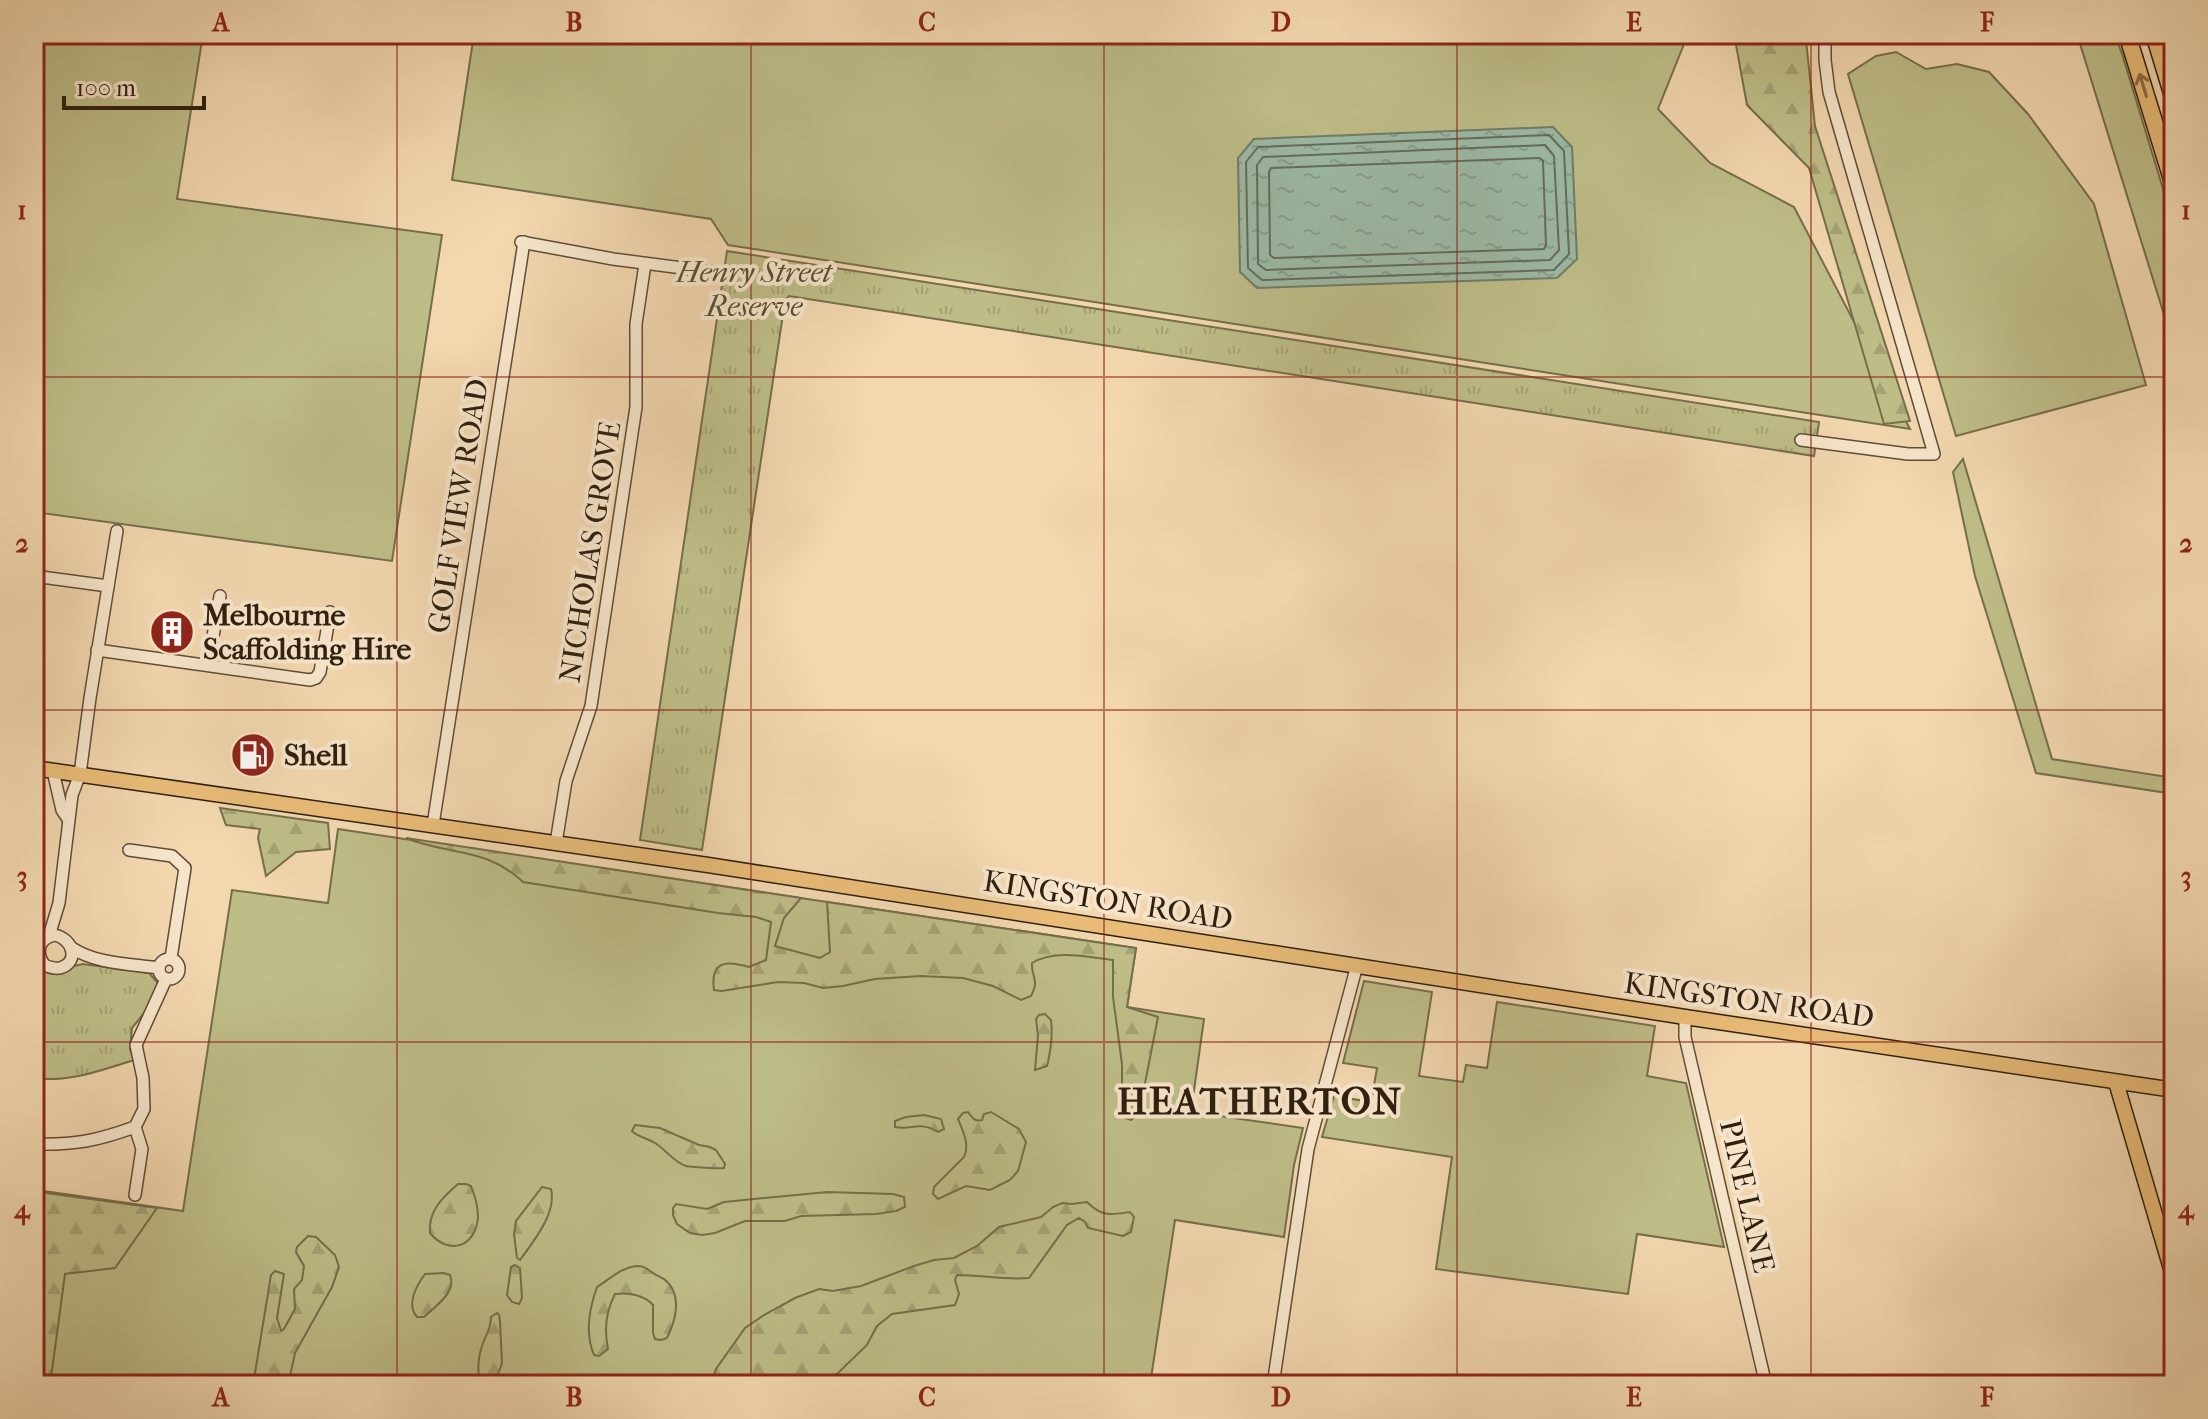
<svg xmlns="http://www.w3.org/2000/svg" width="2208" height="1419" font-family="'IM FELL French Canon',serif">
<defs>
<pattern id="forest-firs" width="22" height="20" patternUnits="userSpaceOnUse" patternTransform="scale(2)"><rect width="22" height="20" fill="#bebd88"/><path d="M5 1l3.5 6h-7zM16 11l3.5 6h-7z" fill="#a4a274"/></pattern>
<pattern id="park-tufts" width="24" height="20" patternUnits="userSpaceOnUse" patternTransform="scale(2)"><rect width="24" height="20" fill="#bebd88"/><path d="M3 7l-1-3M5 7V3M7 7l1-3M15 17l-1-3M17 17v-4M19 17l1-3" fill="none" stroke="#a4a274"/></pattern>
<pattern id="water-ripples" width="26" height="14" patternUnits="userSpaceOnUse" patternTransform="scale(2)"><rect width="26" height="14" fill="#9cbaa6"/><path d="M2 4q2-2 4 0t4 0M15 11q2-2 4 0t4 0" fill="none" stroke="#879f8e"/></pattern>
</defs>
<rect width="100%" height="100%" fill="#f2d7af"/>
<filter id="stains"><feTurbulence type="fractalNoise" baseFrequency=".0025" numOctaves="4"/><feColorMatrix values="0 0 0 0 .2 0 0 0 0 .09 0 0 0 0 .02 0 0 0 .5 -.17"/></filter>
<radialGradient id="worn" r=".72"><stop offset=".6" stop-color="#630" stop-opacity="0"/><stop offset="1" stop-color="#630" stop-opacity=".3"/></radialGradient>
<!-- grass -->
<g fill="#bebd88" stroke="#766e4b" stroke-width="2">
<path d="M34,34H203L177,199L442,235L392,561L34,512Z"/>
<path d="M474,34H1688L1658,109L1710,163L1794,207L1910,429L728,245L711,219L452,180Z"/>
<path d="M2077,34H2115L2123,57L2174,225V347Z"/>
<path d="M1896,52L1926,69L1957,64L1989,72L2028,114L2094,204L2146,385L1956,436L1848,74L1876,56Z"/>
<path d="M1963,459L2052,759L2174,778V794L2036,773L1975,576L1953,472Z"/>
<path d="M338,829L1136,948L1127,1007L1204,1019L1191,1112L1303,1128L1294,1165L1284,1237L1175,1220L1150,1385H34V1251L43,1191L183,1211L232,890L328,903Z"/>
<path d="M1364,981L1432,992L1419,1076L1463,1082L1466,1065L1487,1068L1497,1002L1655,1026L1647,1076L1686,1083L1724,1247L1637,1234L1628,1294L1436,1269L1452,1157L1322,1137L1334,1096L1371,1102L1377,1068L1343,1063Z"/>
</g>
<!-- forest -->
<g fill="url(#forest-firs)" stroke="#766e4b" stroke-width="2">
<path d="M1734,34H1807L1806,40L1815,126L1910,421L1884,424L1809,168L1747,105Z"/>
<path d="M220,808L328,823L330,849L296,852L266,876L258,838L260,829L226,825Z"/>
<path d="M406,838L801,898L784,918L775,946L820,958L830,952L827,902L1136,948L1127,1007L1158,1017L1139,1114L1131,1120L1125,1118L1122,1111V1064L1113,997V960C1087,957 1055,949 1032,963C1031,978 1040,979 1031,996L1021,1000L993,986L963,978L921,976L875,979L843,986L823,988L804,983L778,982L722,991L714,990C710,961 726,960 749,967L766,960L771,922L756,917L718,913L523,882C484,846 450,856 406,838Z"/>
<path d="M1045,1014L1051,1020C1053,1036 1051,1050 1047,1066L1035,1070L1038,1035L1036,1019L1039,1015Z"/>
<path d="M968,1112C972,1117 974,1122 982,1120L984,1114L991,1112L1019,1129L1026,1142L1018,1171L1010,1180L990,1190L966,1186L938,1199L933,1194L934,1187L964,1157C970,1145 963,1131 958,1119L963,1113Z"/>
<path d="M924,1115L941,1119L944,1129L938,1132C918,1120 912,1131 895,1127V1121L906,1117Z"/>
<path d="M635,1125L660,1128L699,1145L710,1147L716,1150L725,1164L724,1168C722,1169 689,1167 686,1166C675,1163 665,1149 655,1143C647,1138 638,1137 632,1131Z"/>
<path d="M458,1184H466L471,1186C475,1196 478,1206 478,1217C476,1247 449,1256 430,1233C428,1211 442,1198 458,1184Z"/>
<path d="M542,1187L551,1189C557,1213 533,1242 520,1260L517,1258L514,1234L516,1221Z"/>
<path d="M39,1192L157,1208L115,1268L65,1274L50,1385H34V1236Z"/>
<path d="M827,1192L893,1194L904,1197L905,1207L896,1211L876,1214L801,1216L785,1221H745L715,1233L702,1235L690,1233L677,1224L673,1215V1208L676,1204L707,1209L724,1202Z"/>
<path d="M1087,1202C1102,1217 1110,1215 1130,1212L1134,1217L1131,1232L1123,1236L1088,1228L1085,1222L1079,1218L1067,1225L1029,1278C1003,1280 983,1275 957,1275L955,1280L959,1294L955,1305L892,1314L877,1326L867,1345L837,1374L813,1385H713L711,1383L716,1369L745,1328L764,1315L795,1298L819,1289L833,1291L861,1286L914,1266L934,1260L954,1258L977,1246L999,1227L1041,1217L1053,1207L1062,1203L1072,1204Z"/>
<path d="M308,1236L316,1237L335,1255L339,1267L332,1287L295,1353L288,1385H253L271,1275L275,1271L284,1274L277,1318L281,1331L284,1329L295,1309L294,1289L302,1280L304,1266L296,1252L297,1247Z"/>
<path d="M515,1265L520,1268L522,1298L519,1304L512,1302L507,1295L511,1267Z"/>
<path d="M636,1266C644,1266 646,1268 653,1273C656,1275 660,1277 664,1279C683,1294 676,1320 667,1338L661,1340L655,1339L653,1333V1305C644,1295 628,1292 615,1294C606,1311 604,1330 608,1349L599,1356L594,1355C585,1334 589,1309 597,1287C610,1279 620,1268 636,1266Z"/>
<path d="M444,1273L450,1275C457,1293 435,1306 424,1317H417C406,1305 416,1286 425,1274Z"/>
<path d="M497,1313L499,1315L500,1321L502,1363L494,1385H480C477,1371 478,1356 483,1343C487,1333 491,1328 491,1317Z"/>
</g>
<!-- park -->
<g fill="url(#park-tufts)" stroke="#766e4b" stroke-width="2">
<path d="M727,251L1819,422L1814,456L789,296L785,301L702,850L640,840Z"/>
<path d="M83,964L149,973L158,983L149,1007L132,1028L130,1049L134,1060C103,1070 67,1083 34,1078V967H69Z"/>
</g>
<!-- water -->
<path fill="url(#water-ripples)" stroke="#707c69" stroke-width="2" d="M1553,127L1572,147L1577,259L1557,278L1257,288L1240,272L1238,158L1254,139Z"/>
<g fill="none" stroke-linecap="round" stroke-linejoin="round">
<!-- shore -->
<g stroke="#656c5a" stroke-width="2">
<path d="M1549,135L1564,151L1569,254L1554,270L1262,280L1248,268L1246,162L1258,147Z"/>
<path d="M1545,145L1554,156L1559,250L1550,260L1266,270L1258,264L1257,165L1263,157Z"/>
<path d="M1540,158L1543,161L1546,245L1544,249L1274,258L1270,255L1269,172L1271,168Z"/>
</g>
<!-- minor casing -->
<g stroke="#5f4d36" stroke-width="14">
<g id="minor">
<path d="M521,242L613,259L721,273"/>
<path d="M1801,440L1908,454H1934L1829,92L1825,60V34"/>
<path d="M34,576L108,586"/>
<path d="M97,650L310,680L316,678L320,672L330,612"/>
<path d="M208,665L220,596"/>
<path d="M53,771L62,810L68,819"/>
<path d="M433,825L524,242"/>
<path d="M556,843L566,781L591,706L636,407V324L645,264"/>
<path d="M129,850L172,856L185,868L171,958"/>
<path d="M49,936L59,903L72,795L80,774L90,698L117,531"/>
<path d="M72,948C96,964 131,964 159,968"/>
<circle cx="169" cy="969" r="10"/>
<path d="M34,962C43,963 51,970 60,968C80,962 73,939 55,935C40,938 35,950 43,963"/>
<path d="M1685,1017V1037L1766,1385"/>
<path d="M135,1127L142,1149L135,1195"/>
<path d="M34,1144C75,1145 96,1141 135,1127L144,1109L143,1078L136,1045L166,979"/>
<path d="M1273,1385L1308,1149L1357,965"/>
</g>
</g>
<!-- major casing -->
<g stroke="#2e1f0e" stroke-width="17">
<g id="major">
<path d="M34,768L708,865L1685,1017L2174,1090"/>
<path d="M2116,1082L2174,1279"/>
</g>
</g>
<!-- highway casing -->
<g stroke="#2e1f0e" stroke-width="19">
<g id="highway">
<path d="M2127,34L2174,186"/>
<path d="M2154,34L2174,100"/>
</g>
</g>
<!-- minor -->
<use href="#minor" stroke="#f7e5cb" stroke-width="11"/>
<!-- major -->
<use href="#major" stroke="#e9bc78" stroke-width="14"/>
<!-- highway -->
<use href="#highway" stroke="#e9bc78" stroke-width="16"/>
</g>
<!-- one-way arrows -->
<defs><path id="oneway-shaft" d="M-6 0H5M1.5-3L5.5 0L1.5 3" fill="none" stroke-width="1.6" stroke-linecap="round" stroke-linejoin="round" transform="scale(2)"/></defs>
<use stroke="#8c6e43" href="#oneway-shaft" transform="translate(2143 85) rotate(-107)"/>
<!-- grid -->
<path fill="none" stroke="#8f2418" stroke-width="2" stroke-opacity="0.55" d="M397,34V1385M751,34V1385M1104,34V1385M1457,34V1385M1811,34V1385M34,377H2174M34,710H2174M34,1042H2174"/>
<!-- icons -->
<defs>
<g id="building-disc" transform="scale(2.3)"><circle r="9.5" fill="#8f2418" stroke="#f7e5cb"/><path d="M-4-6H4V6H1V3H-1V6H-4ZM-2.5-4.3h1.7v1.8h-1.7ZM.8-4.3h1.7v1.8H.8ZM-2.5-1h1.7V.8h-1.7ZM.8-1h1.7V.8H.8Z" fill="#fff"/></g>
<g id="fuel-disc" transform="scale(2.3)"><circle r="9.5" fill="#8f2418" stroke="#f7e5cb"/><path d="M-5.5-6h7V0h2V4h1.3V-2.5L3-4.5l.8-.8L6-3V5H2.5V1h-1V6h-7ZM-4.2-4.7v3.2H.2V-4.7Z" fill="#fff"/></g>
</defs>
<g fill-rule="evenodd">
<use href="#building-disc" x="172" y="632"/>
<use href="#fuel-disc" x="253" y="755"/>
</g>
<g text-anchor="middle" stroke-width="8" stroke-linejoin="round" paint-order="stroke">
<!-- park labels -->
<g font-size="30" font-style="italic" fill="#594e33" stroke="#f7e5cb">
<text x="754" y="282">Henry Street<tspan x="754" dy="34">Reserve</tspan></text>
</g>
<!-- street labels -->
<g font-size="30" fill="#2e1f0e" stroke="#f7e5cb">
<text transform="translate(458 506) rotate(-81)" y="10">GOLF VIEW ROAD</text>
<text transform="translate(590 552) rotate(-81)" y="10">NICHOLAS GROVE</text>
<text transform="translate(1108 900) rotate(9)" y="10">KINGSTON ROAD</text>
<text transform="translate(1749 1000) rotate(8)" y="10">KINGSTON ROAD</text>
<text transform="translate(1747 1196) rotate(77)" y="10">PINE LANE</text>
</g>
<!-- poi labels -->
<g font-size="30" font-weight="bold" fill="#2e1f0e" stroke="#f7e5cb" text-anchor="start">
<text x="203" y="625">Melbourne<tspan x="203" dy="34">Scaffolding Hire</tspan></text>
<text x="284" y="765">Shell</text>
</g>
<!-- district labels -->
<g font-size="38" font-weight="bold" letter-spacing="2" fill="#2e1f0e" stroke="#f7e5cb">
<text x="1260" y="1114">HEATHERTON</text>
</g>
</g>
<!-- margin -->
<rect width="2208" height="1419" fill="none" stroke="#f2d7af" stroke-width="88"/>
<!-- scale -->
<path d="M64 96v12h140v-12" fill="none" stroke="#2e1f0e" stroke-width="4"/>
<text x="76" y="96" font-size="24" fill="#2e1f0e" stroke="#f7e5cb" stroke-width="6" paint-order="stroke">100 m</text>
<rect x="44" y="44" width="2120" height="1331" fill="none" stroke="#8f2418" stroke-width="3"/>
<g font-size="26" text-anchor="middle" font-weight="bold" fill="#8f2418">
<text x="221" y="31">A</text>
<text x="574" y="31">B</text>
<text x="927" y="31">C</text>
<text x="1281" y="31">D</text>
<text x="1634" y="31">E</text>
<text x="1987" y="31">F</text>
<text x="22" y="219">1</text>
<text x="2186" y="219">1</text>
<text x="22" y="552">2</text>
<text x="2186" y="552">2</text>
<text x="22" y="885">3</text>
<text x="2186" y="885">3</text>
<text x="22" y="1218">4</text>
<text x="2186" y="1218">4</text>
<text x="221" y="1406">A</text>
<text x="574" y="1406">B</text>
<text x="927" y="1406">C</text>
<text x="1281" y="1406">D</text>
<text x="1634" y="1406">E</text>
<text x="1987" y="1406">F</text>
</g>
<rect width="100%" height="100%" filter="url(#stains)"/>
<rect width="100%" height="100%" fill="url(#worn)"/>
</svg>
